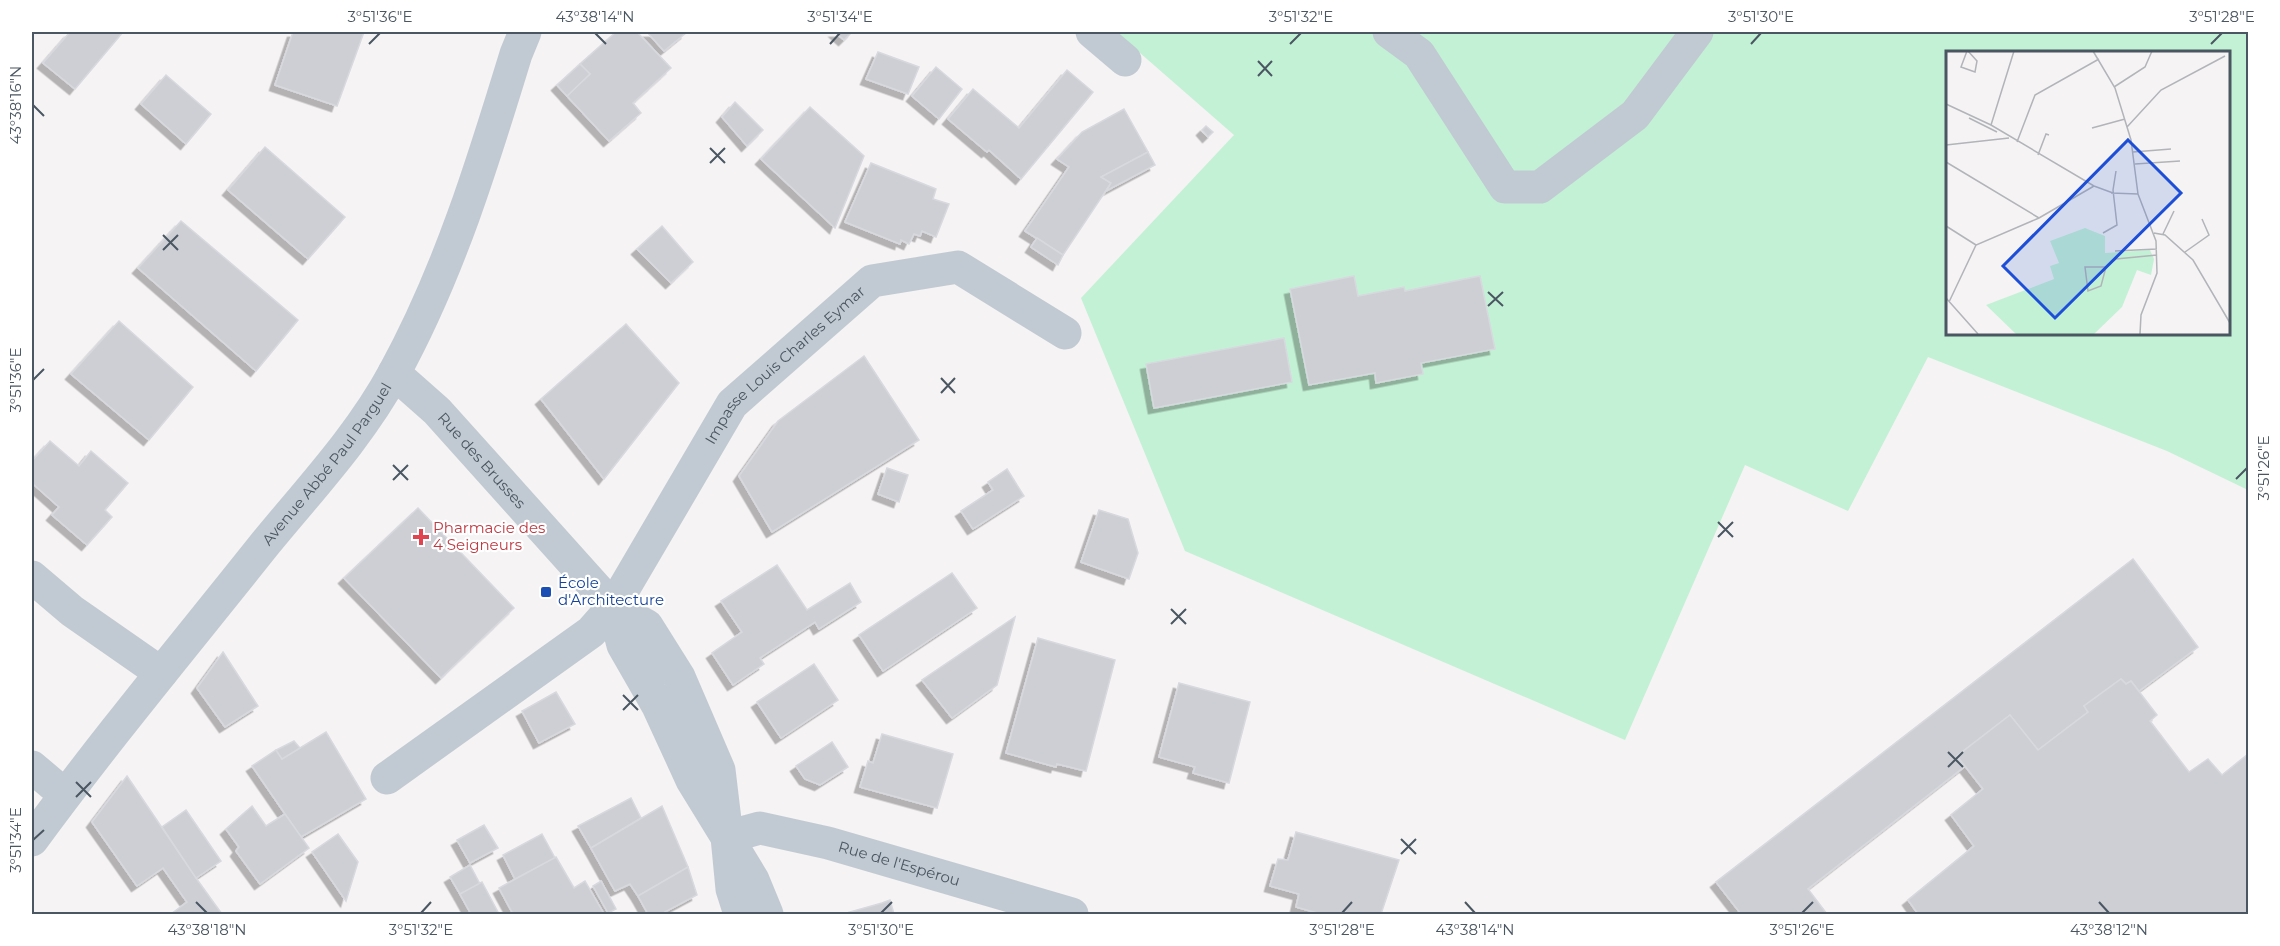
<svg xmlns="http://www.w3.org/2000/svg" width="2280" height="946" font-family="Montserrat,sans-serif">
<defs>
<filter id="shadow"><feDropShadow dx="-5.5" dy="5.5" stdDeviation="0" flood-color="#0004"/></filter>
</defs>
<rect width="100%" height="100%" fill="#f5f3f3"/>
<!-- green -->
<path fill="#c3f1d5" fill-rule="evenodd" d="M1116,32H2248V490L2167,451L1928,357L1848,511L1745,465L1625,740L1185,551L1081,298L1234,135ZM1947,52H2228V333H1947Z"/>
<!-- building -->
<g fill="#cdcfd5" stroke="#d7d9de" stroke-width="1.5" filter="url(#shadow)">
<path d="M70,32H123L75,89L43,63Z"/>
<path d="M293,32H364L337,106L275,85Z"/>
<path d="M616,32H637L671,68L633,103L641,113L609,141L567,96L590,74L580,64Z"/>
<path d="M647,32H684L686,33L664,51Z"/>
<path d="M835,32H852L844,40Z"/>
<path d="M878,52L919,67L908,94L866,79Z"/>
<path d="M580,64L590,74L567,96L557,85Z"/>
<path d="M936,67L962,89L939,119L912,96Z"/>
<path d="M1067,70L1093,92L1021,179L989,150L987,152L948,119L973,89L1019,128Z"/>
<path d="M166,75L211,114L186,144L141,104Z"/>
<path d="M735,102L763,130L747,146L722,117Z"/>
<path d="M810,107L864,156L835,228L761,159Z"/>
<path d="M1124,109L1148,152L1101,177L1111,183L1063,255L1025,231L1069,167L1057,159L1082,132Z"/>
<path d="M1206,126L1213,132L1208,137L1202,130Z"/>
<path d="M265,147L345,217L308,259L228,190Z"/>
<path d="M1148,152L1155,165L1106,191L1111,183L1101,177Z"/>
<path d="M871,163L936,189L933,199L949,204L936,237L922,231L920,236L914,234L909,244L901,240L900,244L845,222Z"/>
<path d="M181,221L298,320L256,371L138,268Z"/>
<path d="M662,226L693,262L671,283L637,249Z"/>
<path d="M1037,238L1063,255L1058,265L1031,247Z"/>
<path d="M1354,276L1358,296L1404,287L1405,291L1480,276L1495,349L1421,363L1423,374L1376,383L1375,373L1309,385L1290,289Z"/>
<path d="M119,321L193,387L149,440L71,374Z"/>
<path d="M626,324L679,383L604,479L541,399Z"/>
<path d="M1284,338L1292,382L1154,408L1146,364Z"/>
<path d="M864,356L919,440L772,532L739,476L778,421Z"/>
<path d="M50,441L79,466L91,451L128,483L105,510L112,517L87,545L52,515L59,507L32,483V461Z"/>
<path d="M887,468L908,475L899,502L878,494Z"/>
<path d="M1007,469L1024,496L973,529L961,511L993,490L988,482Z"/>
<path d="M418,508L514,608L441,678L344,578Z"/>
<path d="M1099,510L1128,519L1138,553L1129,579L1081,562Z"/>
<path d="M2133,559L2198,647L2139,691L2131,681L2126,684L2121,679L2084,706L2088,712L2038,750L2010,715L1957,756L1964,767L1808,889L1827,914H1741L1716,882Z"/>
<path d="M777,565L807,610L850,583L861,602L819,629L815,622L760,658L764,664L733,685L712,653L742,632L721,601Z"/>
<path d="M952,573L977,608L883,671L859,635Z"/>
<path d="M1015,617L997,685L952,718L922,680Z"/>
<path d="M1038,638L1115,660L1086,771L1057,764L1056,767L1006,753Z"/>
<path d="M223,652L258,706L225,727L197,688Z"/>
<path d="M814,664L838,700L781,738L757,702Z"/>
<path d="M2121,679L2126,684L2131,681L2157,715L2150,721L2189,772L2208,759L2222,775L2248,754V914H1918L1908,900L1974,846L1951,815L1983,789L1957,756L2010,715L2038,750L2088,712L2084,706Z"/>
<path d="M1179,683L1250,702L1229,783L1193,773L1195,767L1159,757Z"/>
<path d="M556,692L575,724L539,743L522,711Z"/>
<path d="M326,732L366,799L301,837L252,766L276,750L282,759Z"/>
<path d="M882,734L953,754L937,808L860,787L868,761L873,763Z"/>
<path d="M294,741L300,748L282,759L276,750Z"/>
<path d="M832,742L848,767L820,785L805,779L796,766Z"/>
<path d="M127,776L196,878L222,914H171L187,902L163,868L137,886L92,822Z"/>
<path d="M631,798L641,818L591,848L578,826Z"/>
<path d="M252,806L266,826L285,814L309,848L260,884L236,851L239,847L226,829Z"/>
<path d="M662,806L688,867L638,896L630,884L615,891L591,848Z"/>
<path d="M186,810L221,861L196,878L162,827Z"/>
<path d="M484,825L498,848L470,863L457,840Z"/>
<path d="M1296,832L1399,860L1381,914H1321L1296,907L1299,894L1270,886L1278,859L1288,860Z"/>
<path d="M338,834L358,862L346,901L312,852Z"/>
<path d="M542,834L555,858L515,879L503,855Z"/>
<path d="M556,857L574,888L585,881L604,914H513L499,888Z"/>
<path d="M470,865L480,884L460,894L450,877Z"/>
<path d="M688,867L697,895L661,914H648L638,896Z"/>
<path d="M601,881L616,909L608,913L593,886Z"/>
<path d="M482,882L499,914H471L460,894Z"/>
<path d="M890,900L894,914H843L882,903Z"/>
</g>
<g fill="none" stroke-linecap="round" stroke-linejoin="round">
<!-- minor -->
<g stroke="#c1cad2" stroke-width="33">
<path d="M1092,32L1125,60"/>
<path d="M1389,32L1419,54L1505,187H1540L1635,115L1697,32"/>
<path id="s1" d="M394,373L437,411L613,607L647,626L679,677L719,770L727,837L753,880L767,914"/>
<path d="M32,577L72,611L161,673"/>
<path d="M613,607L623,645L658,706L692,780L727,837L732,889L740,914"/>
<path d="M32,767L65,795"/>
<path id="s2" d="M387,778L591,632L613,607L732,404L872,281L958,267L1065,333"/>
<path id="s3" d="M727,837L760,828L828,843L1072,914"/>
<path id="s4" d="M32,840C106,739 186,643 264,545C309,490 360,436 394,373C449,273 483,162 516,54L525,32"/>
</g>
</g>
<!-- ticks -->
<path fill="none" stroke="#4a5661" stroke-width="2" d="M595,33L606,44M369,44L380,33M830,44L840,33M1290,44L1301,33M1751,44L1761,33M2211,44L2222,33M1258,61L1272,76M1258,76L1272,61M33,105L44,116M710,148L725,163M710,163L725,148M163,235L178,250M163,250L178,235M1488,292L1503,306M1488,306L1503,292M941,378L955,393M33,380L44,369M941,393L955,378M393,465L408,480M2236,479L2247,468M393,480L408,465M1718,522L1733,537M1718,537L1733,522M1171,609L1186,624M1171,624L1186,609M623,695L638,710M623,710L638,695M1948,752L1963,767M1948,767L1963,752M76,782L91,797M76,797L91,782M1401,839L1416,854M33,840L44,830M1401,854L1416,839M196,902L207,913M1465,902L1475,913M2099,902L2109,913M421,913L431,902M881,913L892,902M1342,913L1352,902M1802,913L1813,902"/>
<!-- markers -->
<path fill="#e0444e" stroke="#fff" stroke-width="2" d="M418 528h6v6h6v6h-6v6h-6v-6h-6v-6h6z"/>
<rect fill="#1a4fb4" stroke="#fff" stroke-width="2" x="540" y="586" width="12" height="12" rx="3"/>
<g text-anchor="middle" stroke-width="4.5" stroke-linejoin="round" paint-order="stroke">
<!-- street labels -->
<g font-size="15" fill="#4a5661" stroke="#fff">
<text dy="5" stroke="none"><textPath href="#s2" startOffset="584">Impasse Louis Charles Eymar</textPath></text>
<text dy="5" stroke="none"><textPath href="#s1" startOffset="124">Rue des Brusses</textPath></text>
<text dy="5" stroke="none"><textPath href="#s4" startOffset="478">Avenue Abbé Paul Parguel</textPath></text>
<text dy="5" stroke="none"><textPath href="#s3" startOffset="178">Rue de l'Espérou</textPath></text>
</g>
<!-- health labels -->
<g font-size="15" fill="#be3a42" stroke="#fff" text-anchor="start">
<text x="433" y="533">Pharmacie des<tspan x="433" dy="17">4 Seigneurs</tspan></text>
</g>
<!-- transit labels -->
<g font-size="15" fill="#164399" stroke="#fff" text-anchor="start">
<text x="558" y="588">École<tspan x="558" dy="17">d'Architecture</tspan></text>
</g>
</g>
<!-- overview -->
<g transform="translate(1946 51)">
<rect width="284" height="284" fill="#f5f3f3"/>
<path d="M139,177L159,185V202L204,199L208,208L205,224L191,219L176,256L148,283H70L40,254L108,228L104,215L113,212L104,190Z" fill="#c3f1d5"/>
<path fill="none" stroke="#b1b4b9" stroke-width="1.5" d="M21,0L15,16L29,21L31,10L22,0M147,0L169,37L185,89L192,143L210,190L211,222L195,264L194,283M168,36L199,16L206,0M0,53L45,74L148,135L167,142M23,67L51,81M45,74L68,0M181,76L215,39L279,5M146,77L179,68M71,91L89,44L153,8M0,94L63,87M187,101L225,98M92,104L100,83L103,84M0,111L93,167M189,113L234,110M165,142L192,143M0,175L30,194M157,182L171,174L167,139L170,120M208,182L219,184L247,209L284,272M217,183L228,160M169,200L211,198M239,201L263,184L256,168M160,216H139L142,240L155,235L160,216L170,208L211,204M0,247L32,283M3,251L30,194L93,167L148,135"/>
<path fill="#1d4ed8" fill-opacity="0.15" stroke="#1d4ed8" stroke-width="3" d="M182,89L235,142L109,267L57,215Z"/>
<rect width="284" height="284" fill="none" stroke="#4a5661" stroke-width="3"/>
</g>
<!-- border -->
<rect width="2280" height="946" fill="none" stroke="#ffffff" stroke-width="66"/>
<rect x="33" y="33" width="2214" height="880" fill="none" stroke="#4a5661" stroke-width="2"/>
<g font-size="15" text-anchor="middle" fill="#4a5661">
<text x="380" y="22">3°51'36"E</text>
<text x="595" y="22">43°38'14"N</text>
<text x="840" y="22">3°51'34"E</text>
<text x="1301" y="22">3°51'32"E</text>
<text x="1761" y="22">3°51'30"E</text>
<text x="2222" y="22">3°51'28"E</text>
<text transform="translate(16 105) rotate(-90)" y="5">43°38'16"N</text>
<text transform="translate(16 380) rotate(-90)" y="5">3°51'36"E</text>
<text transform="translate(2264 468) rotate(-90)" y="5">3°51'26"E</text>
<text transform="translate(16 840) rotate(-90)" y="5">3°51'34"E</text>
<text x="207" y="935">43°38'18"N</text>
<text x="421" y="935">3°51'32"E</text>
<text x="881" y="935">3°51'30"E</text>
<text x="1342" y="935">3°51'28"E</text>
<text x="1475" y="935">43°38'14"N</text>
<text x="1802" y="935">3°51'26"E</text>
<text x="2109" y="935">43°38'12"N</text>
</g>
</svg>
